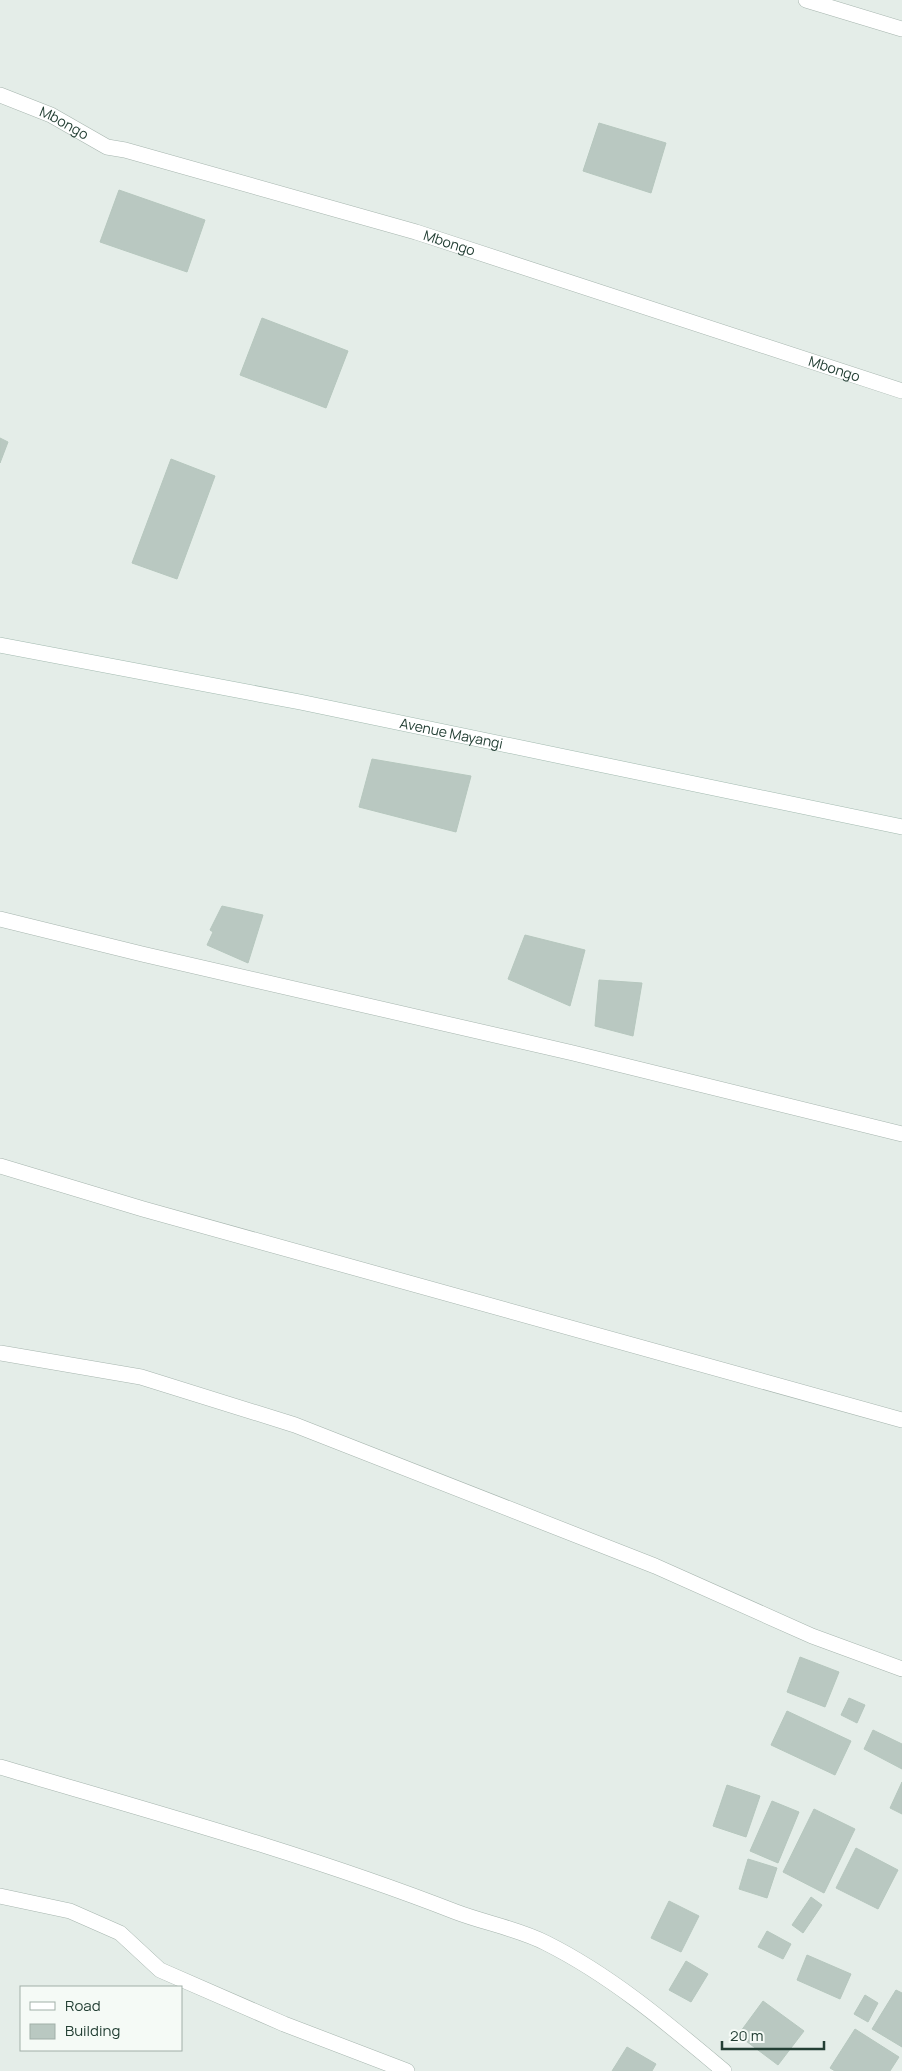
<svg xmlns="http://www.w3.org/2000/svg" width="902" height="2071" font-family="Manrope,sans-serif">
<rect width="100%" height="100%" fill="#e4ede8"/>
<!-- building -->
<g fill="#b9c8c1" stroke="#b6c7be">
<path d="M599,123L666,143L651,193L583,171Z"/>
<path d="M119,190L205,220L187,272L100,242Z"/>
<path d="M262,318L348,351L326,408L240,375Z"/>
<path d="M0,438L8,442L0,463Z"/>
<path d="M171,459L215,476L177,579L132,563Z"/>
<path d="M372,759L471,776L456,832L359,807Z"/>
<path d="M222,906L263,915L248,963L207,945L213,932L210,930Z"/>
<path d="M525,935L585,950L570,1006L508,979Z"/>
<path d="M599,980L642,983L633,1036L595,1026Z"/>
<path d="M800,1657L839,1672L825,1707L787,1692Z"/>
<path d="M849,1698L865,1705L857,1723L841,1715Z"/>
<path d="M787,1711L851,1741L835,1775L771,1745Z"/>
<path d="M873,1730L902,1744V1769L864,1749Z"/>
<path d="M902,1782V1814L890,1808Z"/>
<path d="M727,1785L760,1796L746,1837L713,1826Z"/>
<path d="M772,1801L799,1812L778,1863L750,1851Z"/>
<path d="M814,1809L855,1829L824,1893L783,1872Z"/>
<path d="M856,1848L898,1870L878,1909L836,1888Z"/>
<path d="M748,1859L777,1868L767,1898L739,1889Z"/>
<path d="M811,1897L822,1905L803,1933L792,1925Z"/>
<path d="M669,1901L699,1916L681,1952L651,1938Z"/>
<path d="M767,1931L791,1944L783,1959L758,1947Z"/>
<path d="M807,1955L851,1974L840,1999L797,1980Z"/>
<path d="M686,1961L708,1974L691,2002L669,1990Z"/>
<path d="M896,1990L902,1993V2047L872,2029Z"/>
<path d="M865,1995L878,2003L868,2022L854,2014Z"/>
<path d="M763,2001L804,2031L778,2065L738,2035Z"/>
<path d="M855,2029L899,2057L890,2071H835L830,2068Z"/>
<path d="M627,2047L656,2064L652,2071H612Z"/>
</g>
<g fill="none" stroke-linecap="round" stroke-linejoin="round">
<!-- street casing -->
<g stroke="#a6b5ae" stroke-width="16">
<g id="street">
<path d="M806,0L902,29"/>
<path id="s1" d="M0,95L51,115L107,147L125,150L416,232L902,391"/>
<path d="M0,919L142,954L573,1053L902,1134"/>
<path d="M0,1166L143,1209L902,1420"/>
<path d="M0,1353L141,1377L295,1425L655,1566L812,1636L902,1669"/>
<path d="M0,1767C153,1812 307,1854 456,1912C485,1923 519,1929 546,1943C612,1976 668,2024 724,2071"/>
<path d="M0,1896L70,1911L120,1933L160,1970L284,2024L407,2071"/>
</g>
</g>
<!-- secondary casing -->
<g stroke="#a2b9af" stroke-width="16">
<g id="secondary">
<path id="s2" d="M0,645L300,702L902,827"/>
</g>
</g>
<!-- street -->
<use href="#street" stroke="#fff" stroke-width="15"/>
<!-- secondary -->
<use href="#secondary" stroke="#fff" stroke-width="15"/>
</g>
<g text-anchor="middle" stroke-width="4.5" stroke-linejoin="round" paint-order="stroke">
<!-- street labels -->
<g font-size="14" fill="#233f34" stroke="#f5faf6">
<text dy="5" stroke="none"><textPath href="#s1" startOffset="70">Mbongo</textPath></text>
<text dy="5" stroke="none"><textPath href="#s1" startOffset="475">Mbongo</textPath></text>
<text dy="5" stroke="none"><textPath href="#s1" startOffset="880">Mbongo</textPath></text>
<text dy="5" stroke="none"><textPath href="#s2" startOffset="460">Avenue Mayangi</textPath></text>
</g>
</g>
<!-- legend -->
<rect x="20" y="1986" width="162" height="65" fill="#f5faf6" stroke="#a1afa8"/>
<rect x="30" y="2002" width="25" height="8" fill="#ffffff" stroke="#a1afa8"/>
<text x="65" y="2011" font-size="15" fill="#233f34">Road</text>
<rect x="30" y="2024" width="25" height="15" fill="#b9c8c1" stroke="#a1afa8"/>
<text x="65" y="2036" font-size="15" fill="#233f34">Building</text>
<!-- scale -->
<path d="M722 2041v8h102v-8" fill="none" stroke="#233f34" stroke-width="2.5"/>
<text x="730" y="2041" font-size="15" fill="#233f34" stroke="#f5faf6" stroke-width="4" paint-order="stroke">20 m</text>
</svg>
